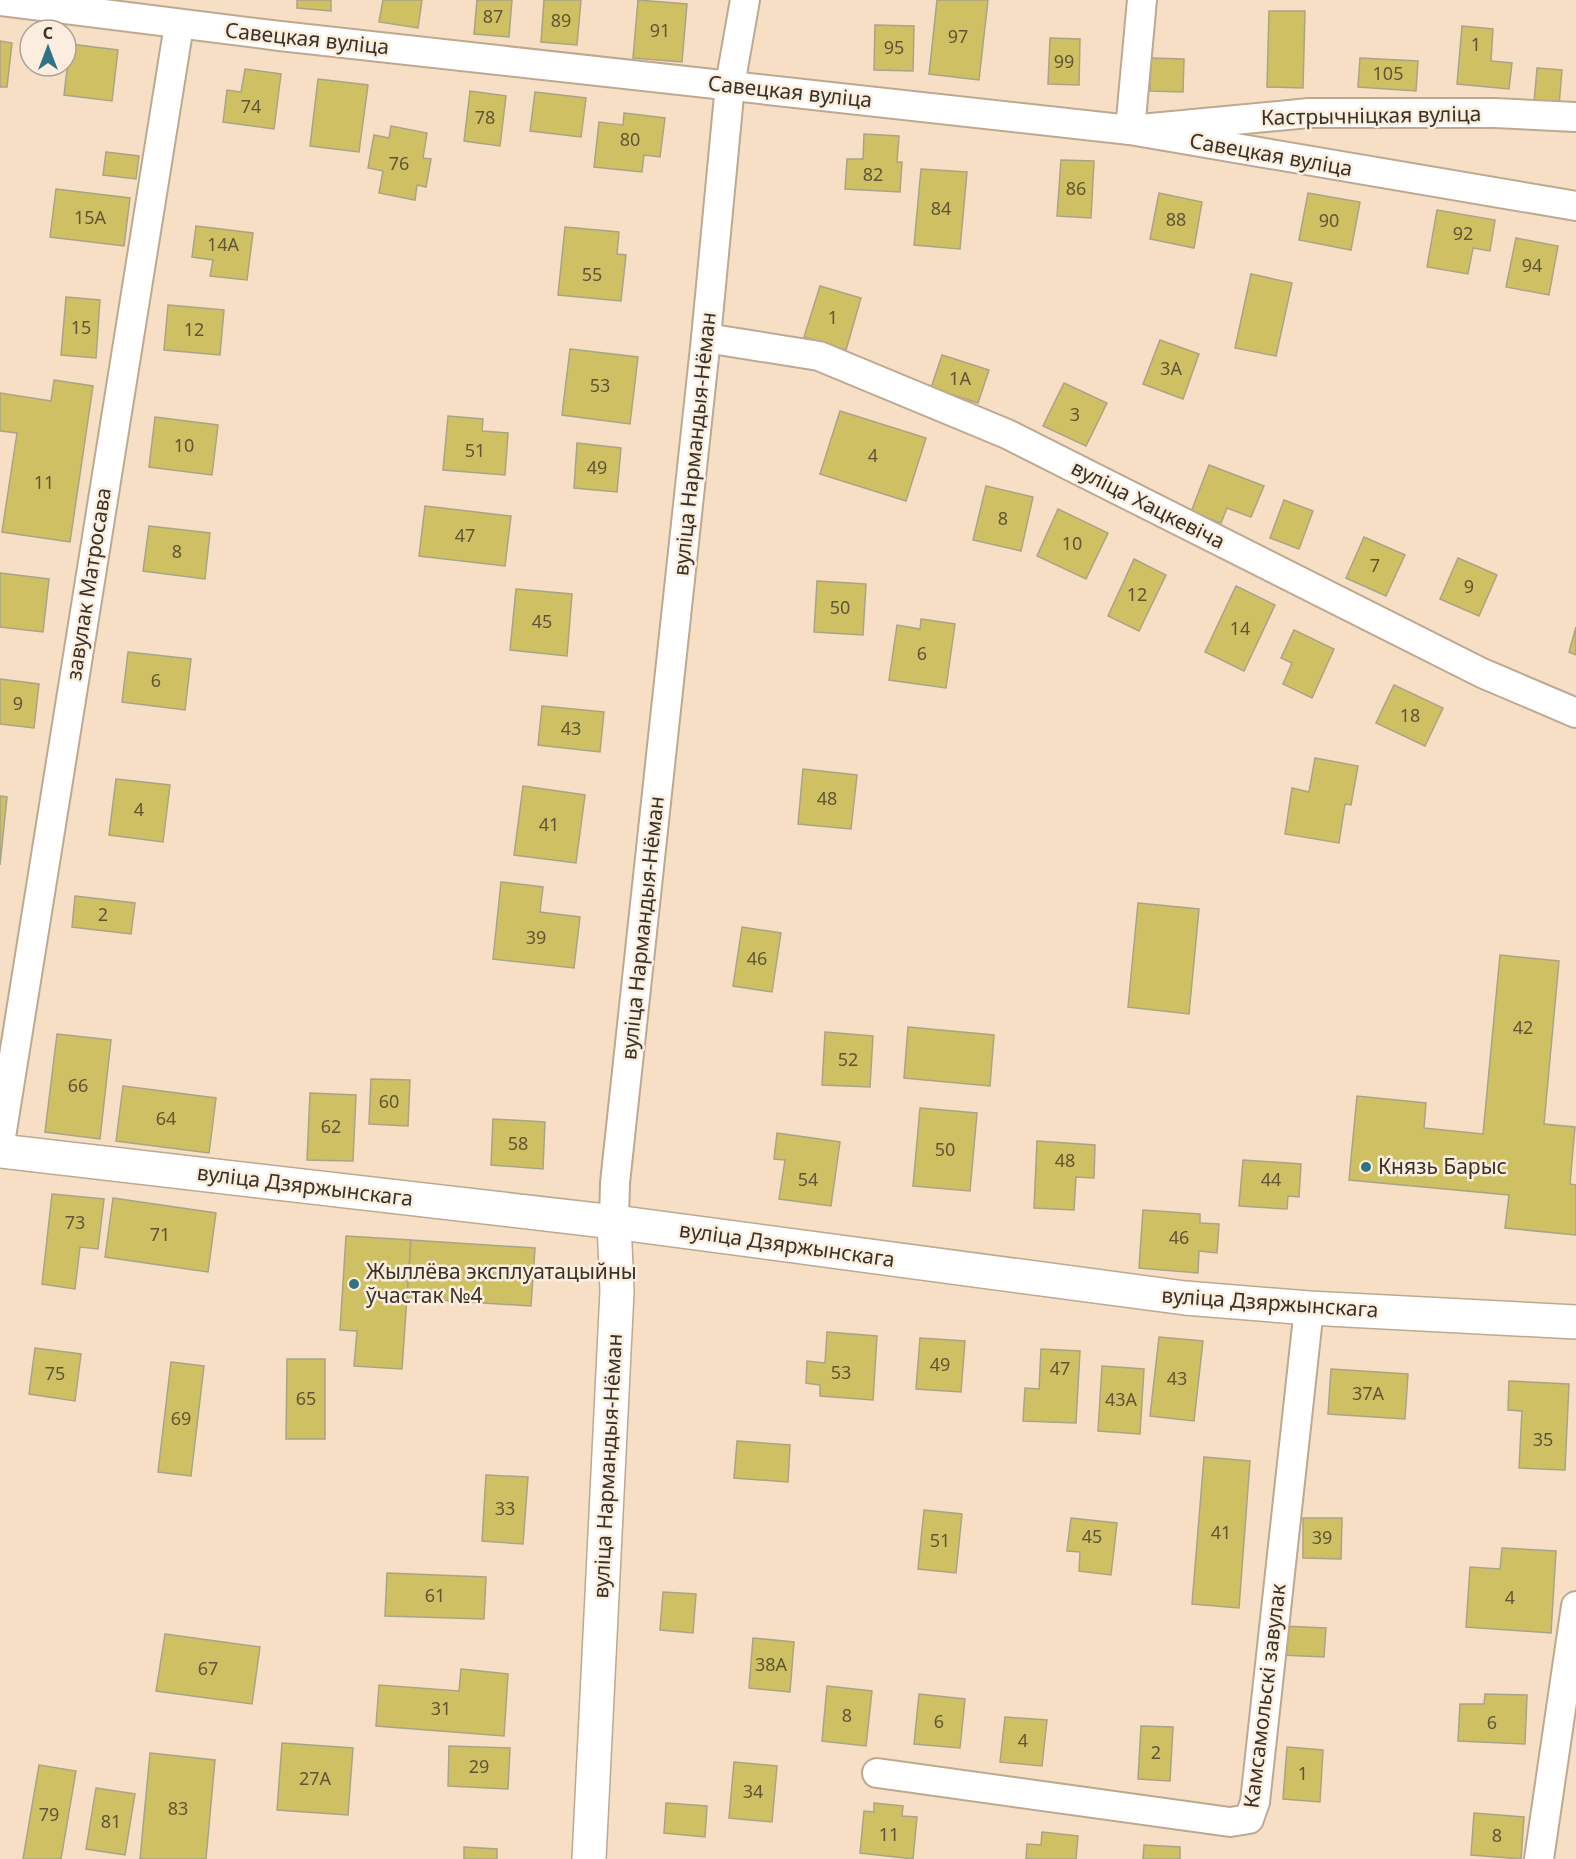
<svg xmlns="http://www.w3.org/2000/svg" width="1576" height="1859" font-family="'Noto Sans',sans-serif">
<rect width="100%" height="100%" fill="#f6dfc5"/>
<!-- building -->
<g fill="#d0c064" stroke="#a9a486" stroke-width="1.5">
<path d="M297,0H331V11L297,8Z"/>
<path d="M383,0H422L418,28L379,22Z"/>
<path d="M477,0H512L509,37L474,34Z"/>
<path d="M544,0H581L577,45L541,42Z"/>
<path d="M638,0L687,4L682,62L633,58Z"/>
<path d="M937,0H988L979,80L929,74Z"/>
<path d="M1269,11H1305L1303,88L1267,87Z"/>
<path d="M875,25L914,26L913,71L874,70Z"/>
<path d="M1462,26L1493,29L1491,61L1512,63L1509,89L1457,84Z"/>
<path d="M1050,38L1080,39L1079,85L1048,84Z"/>
<path d="M0,41L12,43L7,87H0Z"/>
<path d="M70,44L118,50L112,101L64,95Z"/>
<path d="M1151,58L1184,59L1183,92L1150,91Z"/>
<path d="M1360,58L1418,61L1416,91L1358,87Z"/>
<path d="M1537,68L1562,70L1559,106L1534,103Z"/>
<path d="M245,69L281,74L274,129L223,122L227,90L241,92Z"/>
<path d="M318,79L368,85L359,152L310,146Z"/>
<path d="M470,91L506,96L500,146L464,141Z"/>
<path d="M535,92L586,98L581,137L530,131Z"/>
<path d="M624,113L665,118L660,157L644,155L642,172L594,167L599,122L623,125Z"/>
<path d="M391,126L427,133L423,158L431,159L426,187L417,185L415,200L379,193L383,171L368,168L374,135L389,138Z"/>
<path d="M864,134L899,136L897,162H902L900,192L845,189L847,159H863Z"/>
<path d="M106,152L139,156L136,179L103,175Z"/>
<path d="M1061,160L1094,161L1091,218L1057,216Z"/>
<path d="M921,169L967,172L960,249L914,245Z"/>
<path d="M56,189L130,198L124,246L50,237Z"/>
<path d="M1159,193L1202,202L1194,248L1150,239Z"/>
<path d="M1308,193L1360,202L1351,250L1299,240Z"/>
<path d="M1437,210L1495,220L1490,251L1473,248L1468,274L1427,267Z"/>
<path d="M196,226L253,233L247,280L210,276L213,260L192,257Z"/>
<path d="M565,227L619,232L617,254L626,255L621,301L558,295Z"/>
<path d="M1516,238L1558,246L1549,295L1506,287Z"/>
<path d="M1251,274L1292,283L1276,356L1235,348Z"/>
<path d="M820,286L861,298L846,350L804,337Z"/>
<path d="M66,297L100,300L96,358L61,355Z"/>
<path d="M168,305L224,310L220,355L164,350Z"/>
<path d="M1160,340L1199,354L1183,399L1143,384Z"/>
<path d="M570,349L638,357L630,424L562,415Z"/>
<path d="M942,355L989,370L978,403L931,388Z"/>
<path d="M54,380L93,386L70,542L2,532L17,433L0,431V393L51,401Z"/>
<path d="M1064,383L1107,403L1086,446L1043,426Z"/>
<path d="M840,411L926,438L906,501L820,474Z"/>
<path d="M448,416L483,419L482,431L508,433L505,475L443,470Z"/>
<path d="M155,417L218,425L212,475L149,467Z"/>
<path d="M577,443L621,448L617,492L574,488Z"/>
<path d="M1209,465L1264,486L1251,517L1227,508L1221,523L1191,512Z"/>
<path d="M986,486L1033,497L1021,551L973,540Z"/>
<path d="M1284,500L1313,511L1299,549L1270,538Z"/>
<path d="M425,506L511,516L505,566L419,556Z"/>
<path d="M1058,509L1108,533L1086,579L1037,556Z"/>
<path d="M149,526L210,533L205,579L143,571Z"/>
<path d="M1364,537L1405,555L1386,596L1346,578Z"/>
<path d="M1458,558L1497,575L1479,616L1440,599Z"/>
<path d="M1134,559L1166,575L1139,631L1108,616Z"/>
<path d="M0,573L49,579L43,632L0,627Z"/>
<path d="M817,581L866,584L863,635L814,632Z"/>
<path d="M1236,586L1275,605L1244,671L1205,652Z"/>
<path d="M516,589L572,594L567,656L510,650Z"/>
<path d="M921,619L955,624L946,688L889,680L897,625L920,629Z"/>
<path d="M1576,627V655L1569,652Z"/>
<path d="M1294,630L1334,649L1312,698L1283,684L1292,663L1281,658Z"/>
<path d="M128,652L191,659L185,710L122,702Z"/>
<path d="M0,679L39,684L34,728L0,724Z"/>
<path d="M1394,685L1443,708L1425,746L1376,723Z"/>
<path d="M542,706L604,712L600,752L538,745Z"/>
<path d="M1315,758L1358,766L1351,805L1345,804L1339,843L1285,834L1292,788L1309,792Z"/>
<path d="M803,769L857,775L851,829L798,824Z"/>
<path d="M116,779L170,785L163,842L109,835Z"/>
<path d="M523,786L585,795L576,863L514,855Z"/>
<path d="M0,796L7,797L0,865Z"/>
<path d="M501,882L543,887L540,912L580,917L574,968L493,959Z"/>
<path d="M75,896L135,903L131,934L72,927Z"/>
<path d="M1138,903L1199,909L1189,1014L1128,1007Z"/>
<path d="M742,927L781,933L772,992L733,986Z"/>
<path d="M1500,955L1559,961L1544,1124L1575,1127L1570,1184L1576,1185V1235L1505,1228L1509,1195L1349,1180L1357,1096L1426,1103L1424,1128L1483,1134Z"/>
<path d="M908,1027L994,1035L990,1086L904,1078Z"/>
<path d="M825,1032L873,1036L870,1087L822,1085Z"/>
<path d="M57,1034L111,1040L100,1139L45,1132Z"/>
<path d="M371,1079L410,1080L408,1126L369,1124Z"/>
<path d="M123,1086L216,1098L209,1153L116,1141Z"/>
<path d="M310,1093L356,1095L353,1161L307,1160Z"/>
<path d="M920,1108L977,1113L970,1191L913,1186Z"/>
<path d="M493,1119L545,1122L543,1169L491,1165Z"/>
<path d="M777,1133L840,1142L831,1206L779,1199L785,1160L774,1159Z"/>
<path d="M1037,1141L1095,1145L1094,1178L1076,1177L1074,1210L1034,1208Z"/>
<path d="M1243,1160L1301,1164L1299,1197L1288,1196L1287,1209L1239,1206Z"/>
<path d="M52,1194L104,1199L98,1249L80,1247L75,1289L42,1284Z"/>
<path d="M113,1198L216,1213L208,1272L105,1257Z"/>
<path d="M1143,1210L1200,1214V1223L1219,1224L1217,1253L1199,1251L1198,1273L1139,1268Z"/>
<path d="M346,1236L411,1240L402,1369L354,1366L357,1331L340,1330Z"/>
<path d="M411,1240L535,1248L531,1306L407,1298Z"/>
<path d="M827,1332L877,1336L873,1400L820,1396V1385L806,1383L807,1361L825,1363Z"/>
<path d="M1159,1337L1203,1341L1194,1421L1150,1416Z"/>
<path d="M920,1338L965,1341L961,1392L916,1389Z"/>
<path d="M35,1348L81,1354L75,1401L29,1394Z"/>
<path d="M1041,1349L1080,1351L1076,1423L1023,1421L1025,1388L1039,1389Z"/>
<path d="M287,1359H325V1439H286Z"/>
<path d="M171,1362L204,1366L191,1476L158,1472Z"/>
<path d="M1102,1366L1144,1369L1140,1434L1098,1431Z"/>
<path d="M1331,1369L1408,1374L1405,1419L1328,1414Z"/>
<path d="M1509,1381L1569,1384L1565,1470L1519,1468L1522,1411L1508,1410Z"/>
<path d="M737,1441L790,1445L788,1482L734,1478Z"/>
<path d="M1204,1457L1250,1461L1239,1608L1192,1604Z"/>
<path d="M486,1475L528,1477L523,1544L482,1541Z"/>
<path d="M924,1510L962,1514L956,1573L918,1569Z"/>
<path d="M1071,1518L1117,1523L1111,1575L1079,1571L1080,1552L1067,1551Z"/>
<path d="M1303,1518H1342L1341,1559L1303,1558Z"/>
<path d="M1502,1548L1556,1551L1551,1633L1466,1627L1470,1567L1500,1569Z"/>
<path d="M387,1573L486,1577L484,1619L385,1616Z"/>
<path d="M663,1592L696,1594L693,1633L660,1630Z"/>
<path d="M1282,1626L1326,1628L1324,1657L1281,1655Z"/>
<path d="M165,1634L260,1647L252,1704L156,1691Z"/>
<path d="M753,1638L794,1642L790,1692L749,1688Z"/>
<path d="M461,1669L508,1674L504,1736L376,1726L379,1685L459,1691Z"/>
<path d="M827,1686L872,1691L866,1746L822,1741Z"/>
<path d="M919,1694L965,1699L960,1748L914,1744Z"/>
<path d="M1485,1694L1527,1695L1525,1744L1458,1741L1460,1704H1484Z"/>
<path d="M1005,1717L1047,1720L1042,1766L1000,1762Z"/>
<path d="M1141,1726L1173,1727L1170,1781L1138,1779Z"/>
<path d="M282,1743L353,1748L348,1815L277,1810Z"/>
<path d="M449,1746L510,1748L508,1789L448,1786Z"/>
<path d="M1287,1747L1323,1750L1320,1802L1283,1799Z"/>
<path d="M150,1753L215,1760L206,1859H140Z"/>
<path d="M734,1762L777,1766L772,1822L729,1818Z"/>
<path d="M39,1765L76,1771L61,1859H23Z"/>
<path d="M96,1788L135,1794L125,1855L86,1849Z"/>
<path d="M666,1803L707,1806L705,1837L664,1833Z"/>
<path d="M874,1803L903,1806L902,1816L917,1817L913,1859L860,1853L864,1811L874,1812Z"/>
<path d="M1474,1813L1524,1817L1521,1859L1471,1855Z"/>
<path d="M1042,1832L1078,1836L1076,1859H1026L1027,1844L1041,1845Z"/>
<path d="M1144,1845L1180,1847V1859H1143Z"/>
<path d="M464,1847L497,1849V1859H464Z"/>
</g>
<g fill="none" stroke-linecap="round" stroke-linejoin="round">
<!-- minor casing -->
<g stroke="#bea890" stroke-width="32">
<g id="minor">
<path d="M1142,0L1130,130L1309,113H1495L1576,117"/>
<path d="M0,1L280,36L1130,130L1576,206"/>
<path d="M706,338L819,356L1007,434L1482,673L1576,713"/>
<path d="M0,1143L179,25"/>
<path d="M614,1222L615,1183L706,338L730,85L745,0"/>
<path d="M877,1773L1230,1822L1249,1819L1255,1802L1309,1308"/>
<path d="M1539,1859L1576,1606"/>
</g>
</g>
<!-- tertiary casing -->
<g stroke="#bea890" stroke-width="36">
<g id="tertiary">
<path d="M0,1151L614,1222L1185,1298L1309,1308L1576,1322"/>
<path d="M589,1859L617,1291L614,1222"/>
</g>
</g>
<!-- minor -->
<use href="#minor" stroke="#fff" stroke-width="28"/>
<!-- tertiary -->
<use href="#tertiary" stroke="#fff" stroke-width="33"/>
</g>
<!-- markers -->
<g fill="#317285" stroke="#fceedf" stroke-width="2">
<circle cx="1366" cy="1167" r="6"/>
<circle cx="354" cy="1284" r="6"/>
</g>
<g text-anchor="middle" stroke-width="5" stroke-linejoin="round" paint-order="stroke">
<!-- number labels -->
<g font-size="18" fill="#605536">
<text x="493" y="23">87</text>
<text x="561" y="27">89</text>
<text x="660" y="37">91</text>
<text x="958" y="43">97</text>
<text x="1476" y="51">1</text>
<text x="894" y="54">95</text>
<text x="1064" y="68">99</text>
<text x="1388" y="80">105</text>
<text x="251" y="113">74</text>
<text x="485" y="124">78</text>
<text x="630" y="146">80</text>
<text x="399" y="170">76</text>
<text x="873" y="181">82</text>
<text x="1076" y="195">86</text>
<text x="941" y="215">84</text>
<text x="90" y="224">15А</text>
<text x="1176" y="226">88</text>
<text x="1329" y="227">90</text>
<text x="1463" y="240">92</text>
<text x="223" y="251">14А</text>
<text x="1532" y="272">94</text>
<text x="592" y="281">55</text>
<text x="833" y="324">1</text>
<text x="81" y="334">15</text>
<text x="194" y="336">12</text>
<text x="1171" y="375">3А</text>
<text x="960" y="385">1А</text>
<text x="600" y="392">53</text>
<text x="1075" y="421">3</text>
<text x="184" y="452">10</text>
<text x="475" y="457">51</text>
<text x="873" y="462">4</text>
<text x="597" y="474">49</text>
<text x="44" y="489">11</text>
<text x="1003" y="525">8</text>
<text x="465" y="542">47</text>
<text x="1072" y="550">10</text>
<text x="177" y="558">8</text>
<text x="1375" y="572">7</text>
<text x="1469" y="593">9</text>
<text x="1137" y="601">12</text>
<text x="840" y="614">50</text>
<text x="542" y="628">45</text>
<text x="1240" y="635">14</text>
<text x="922" y="660">6</text>
<text x="156" y="687">6</text>
<text x="18" y="710">9</text>
<text x="1410" y="722">18</text>
<text x="571" y="735">43</text>
<text x="827" y="805">48</text>
<text x="139" y="816">4</text>
<text x="549" y="831">41</text>
<text x="103" y="921">2</text>
<text x="536" y="944">39</text>
<text x="757" y="965">46</text>
<text x="1523" y="1034">42</text>
<text x="848" y="1066">52</text>
<text x="78" y="1092">66</text>
<text x="389" y="1108">60</text>
<text x="166" y="1125">64</text>
<text x="331" y="1133">62</text>
<text x="518" y="1150">58</text>
<text x="945" y="1156">50</text>
<text x="1065" y="1167">48</text>
<text x="808" y="1186">54</text>
<text x="1271" y="1186">44</text>
<text x="75" y="1229">73</text>
<text x="160" y="1241">71</text>
<text x="1179" y="1244">46</text>
<text x="940" y="1371">49</text>
<text x="1060" y="1375">47</text>
<text x="841" y="1379">53</text>
<text x="55" y="1380">75</text>
<text x="1177" y="1385">43</text>
<text x="1368" y="1400">37А</text>
<text x="306" y="1405">65</text>
<text x="1121" y="1406">43А</text>
<text x="181" y="1425">69</text>
<text x="1543" y="1446">35</text>
<text x="505" y="1515">33</text>
<text x="1221" y="1539">41</text>
<text x="1092" y="1543">45</text>
<text x="1322" y="1544">39</text>
<text x="940" y="1547">51</text>
<text x="435" y="1602">61</text>
<text x="1510" y="1604">4</text>
<text x="771" y="1671">38А</text>
<text x="208" y="1675">67</text>
<text x="441" y="1715">31</text>
<text x="847" y="1722">8</text>
<text x="939" y="1728">6</text>
<text x="1492" y="1729">6</text>
<text x="1023" y="1747">4</text>
<text x="1156" y="1759">2</text>
<text x="479" y="1773">29</text>
<text x="1303" y="1780">1</text>
<text x="315" y="1785">27А</text>
<text x="753" y="1798">34</text>
<text x="178" y="1815">83</text>
<text x="49" y="1821">79</text>
<text x="111" y="1828">81</text>
<text x="889" y="1841">11</text>
<text x="1497" y="1842">8</text>
</g>
<!-- street labels -->
<g font-size="21" fill="#3a3127" stroke="#fceedf">
<text transform="translate(307 39) rotate(6)" y="7">Савецкая вуліца</text>
<text transform="translate(790 92) rotate(6)" y="7">Савецкая вуліца</text>
<text transform="translate(1371 116) rotate(-1)" y="7">Кастрычніцкая вуліца</text>
<text transform="translate(1271 155) rotate(10)" y="7">Савецкая вуліца</text>
<text transform="translate(695 444) rotate(-84)" y="7">вуліца Нармандыя-Нёман</text>
<text transform="translate(1148 505) rotate(27)" y="7">вуліца Хацкевіча</text>
<text transform="translate(89 584) rotate(-81)" y="7">завулак Матросава</text>
<text transform="translate(643 928) rotate(-84)" y="7">вуліца Нармандыя-Нёман</text>
<text transform="translate(305 1186) rotate(7)" y="7">вуліца Дзяржынскага</text>
<text transform="translate(787 1245) rotate(8)" y="7">вуліца Дзяржынскага</text>
<text transform="translate(1270 1303) rotate(4)" y="7">вуліца Дзяржынскага</text>
<text transform="translate(608 1466) rotate(-87)" y="7">вуліца Нармандыя-Нёман</text>
<text transform="translate(1265 1696) rotate(-83)" y="7">Камсамольскі завулак</text>
</g>
<!-- poi labels -->
<g font-size="21" fill="#3a3127" stroke="#fceedf" text-anchor="start">
<text x="1378" y="1174">Князь Барыс</text>
<text x="366" y="1279">Жыллёва эксплуатацыйны<tspan x="366" dy="24">ўчастак №4</tspan></text>
</g>
</g>
<!-- north arrow -->
<g transform="translate(48 48)"><circle r="28" fill="#fceedf" stroke="#aea295" stroke-width="1.5"/>
<path d="M0-4.5L10 22L0 15L-10 22Z" fill="#317285"/>
<text y="-9" font-size="16" font-weight="bold" text-anchor="middle" fill="#3a3127">С</text>
</g>
</svg>
